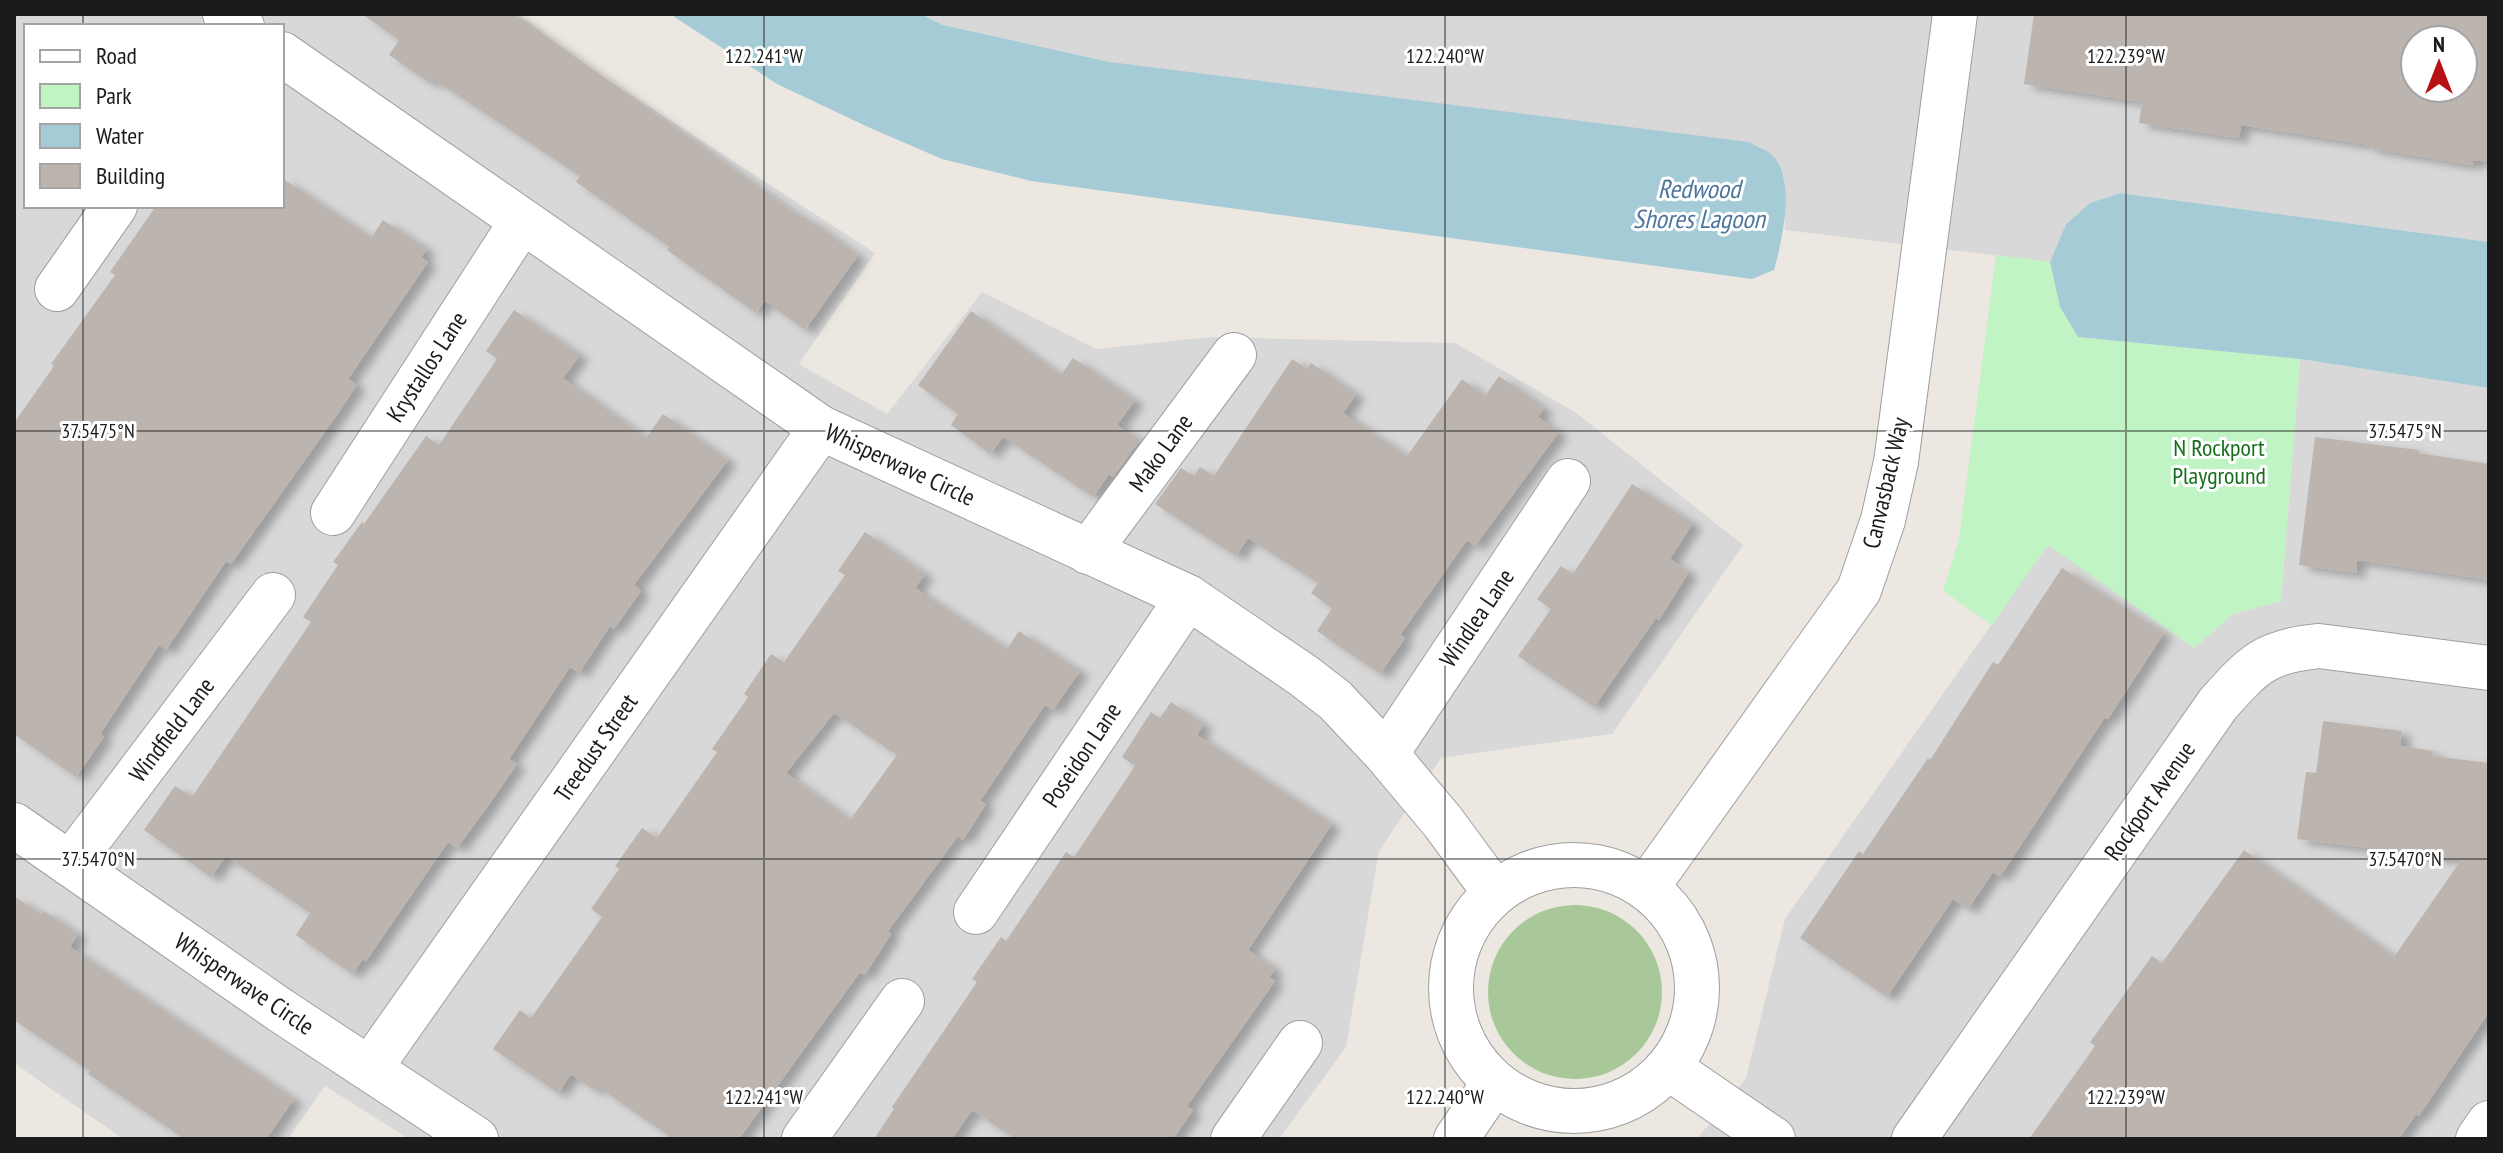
<svg xmlns="http://www.w3.org/2000/svg" width="2503" height="1153" font-family="'PT Sans Narrow',sans-serif">
<defs>
<filter id="shadow"><feDropShadow dx="9" dy="5" stdDeviation="4" flood-color="#0004"/></filter>
</defs>
<rect width="100%" height="100%" fill="#ece8e1"/>
<!-- residential -->
<g fill="#d9d8d8" fill-rule="evenodd">
<path d="M14,14H518L594,71L875,253L799,364L887,414L982,292L1097,349L1209,337L1455,343L1575,412L1743,545L1612,734L1441,758L1379,851L1346,1047L1279,1139H409L325,1086L288,1139H123L14,1063ZM26,26H282V206H26Z"/>
<path d="M921,14H2489V242L2120,193L2090,203L2066,224L2050,262L1785,230L1784,177L1110,62L943,25ZM2415,40H2463V88H2415Z"/>
<path d="M2300,359L2489,388V1139H1697L1746,1078L1785,919L2048,544L2194,648L2233,614L2281,601Z"/>
</g>
<!-- forest -->
<circle fill="#a8c899" cx="1575" cy="992" r="87"/>
<!-- park -->
<path fill="#c1f4c4" d="M1996,255L2050,262L2060,307L2078,337L2300,359L2281,601L2233,614L2194,648L2048,545L1992,625L1943,591L1959,539Z"/>
<!-- water -->
<g fill="#a5ccd6">
<path d="M670,14H921L943,25L1110,62L1749,142C1755,146 1765,149 1771,154C1797,177 1782,241 1774,270L1752,279L1031,181L942,159L868,127L777,84Z"/>
<path d="M2120,193L2489,242V388L2300,359L2078,337L2060,307L2050,262L2066,224L2090,203Z"/>
</g>
<!-- building -->
<g fill="#bcb4ae" fill-rule="evenodd" filter="url(#shadow)">
<path d="M362,14H515L802,218L803,216L858,255L805,330L765,301L756,313L667,250L669,247L576,182L580,176L433,79L430,83L389,55L399,40Z"/>
<path d="M2034,14H2489V162L2473,160L2472,165L2370,148V145L2241,125L2239,138L2139,123L2142,102L2024,84ZM2415,40H2463V88H2415Z"/>
<path d="M282,178L371,238L383,220L427,249L421,257L428,262L348,379L357,385L339,412L231,564L226,561L166,650L159,645L100,734L104,737L76,777L14,734V423L54,366L51,364L115,275L110,272L156,206H282Z"/>
<path d="M514,310L580,355L563,378L646,438L663,414L728,460L634,585L641,591L614,629L610,626L579,673L570,667L509,759L517,764L488,806L457,848L448,842L366,961L363,959L352,974L296,935L310,913L226,856L211,877L144,830L175,786L192,797L311,622L303,617L338,565L333,562L362,522L364,524L426,436L439,445L497,359L486,351Z"/>
<path d="M971,311L1061,375L1073,358L1135,400L1117,425L1140,440L1113,477L1109,474L1093,497L1003,437L990,454L951,425L958,414L918,385Z"/>
<path d="M1292,359L1307,369L1311,363L1356,394L1343,413L1407,456L1462,379L1485,396L1499,376L1544,408L1538,417L1559,432L1475,546L1467,540L1400,635L1405,638L1380,674L1317,631L1332,608L1311,593L1318,583L1248,538L1236,556L1155,504L1181,468L1194,476L1200,467L1214,476Z"/>
<path d="M2315,437L2419,450L2418,453L2489,464V580L2357,560L2356,573L2299,565Z"/>
<path d="M1632,484L1693,523L1670,559L1689,572L1659,620L1656,618L1594,707L1518,656L1551,609L1537,599L1561,566L1573,574Z"/>
<path d="M865,532L925,574L915,588L1007,649L1019,631L1080,671L1053,710L1045,705L980,801L986,804L963,840L958,836L888,931L891,934L865,975L860,972L739,1139H673L597,1086L594,1090L571,1074L558,1093L493,1049L520,1010L531,1018L602,917L591,909L619,869L615,866L642,828L657,838L717,752L712,749L748,697L744,694L771,654L784,662L845,575L838,571ZM834,713L897,755L850,820L786,773Z"/>
<path d="M2062,568L2164,633L2108,719L2105,717L2000,877L1993,872L1968,909L1953,899L1887,997L1800,938L1859,851L1863,854L1928,758L1930,760L1993,662L1998,665Z"/>
<path d="M1171,702L1204,724L1197,735L1332,824L1248,950L1275,969L1269,977L1275,981L1187,1106L1193,1110L1173,1139H1015L972,1110L952,1139H874L894,1109L892,1107L977,982L972,979L1001,937L1006,941L1066,852L1074,857L1135,766L1122,757L1151,712L1160,718Z"/>
<path d="M2323,721L2402,731L2400,746L2433,751L2432,756L2489,763V1012L2419,1116L2416,1114L2399,1139H2029L2095,1046L2090,1042L2152,956L2162,963L2244,850L2394,957L2461,860L2297,839L2306,772L2316,773Z"/>
<path d="M14,896L42,915L44,911L78,934L70,947L294,1099L266,1139H185L88,1074L90,1071L14,1020Z"/>
</g>
<g fill="none" stroke-linecap="round" stroke-linejoin="round">
<!-- minor casing -->
<g stroke="#9f9f9f" stroke-width="46">
<g id="minor">
<path d="M225,14L242,26"/>
<path d="M282,54L821,428L1188,597L1304,676L1335,700L1386,754L1443,822L1493,890"/>
<path d="M57,289L115,206"/>
<path d="M333,513L522,221"/>
<path d="M1088,552L1234,355"/>
<path d="M1386,754L1568,481"/>
<path d="M14,825L280,1010L476,1139"/>
<path d="M70,864L273,595"/>
<circle cx="1574" cy="988" r="123"/>
<path d="M1647,887L1859,590L1883,520L1896,462L1955,14"/>
<path d="M976,912L1188,597"/>
<path d="M370,1068L821,428"/>
<path d="M1669,1068L1773,1139"/>
<path d="M804,1139L902,1001"/>
<path d="M1233,1139L1300,1043"/>
<path d="M1456,1139L1494,1083"/>
<path d="M1914,1139L2218,704C2253,665 2265,651 2319,646L2489,668"/>
<path d="M2478,1139L2489,1123"/>
</g>
</g>
<!-- minor -->
<use href="#minor" stroke="#fff" stroke-width="44"/>
</g>
<!-- ticks -->
<path fill="none" stroke="#1b1b1b" stroke-width="2" stroke-opacity="0.45" d="M83,14V26M764,14V1139M1445,14V1139M2126,14V1139M83,206V1139M14,431H2489M14,859H2489"/>
<g text-anchor="middle" stroke-width="6" stroke-linejoin="round" paint-order="stroke">
<!-- street labels -->
<g font-size="24" fill="#1b1b1b" stroke="#fff">
<text transform="translate(427 367) rotate(-57)" y="8">Krystallos Lane</text>
<text transform="translate(1161 453) rotate(-54)" y="8">Mako Lane</text>
<text transform="translate(900 465) rotate(25)" y="8">Whisperwave Circle</text>
<text transform="translate(1886 483) rotate(-77)" y="8">Canvasback Way</text>
<text transform="translate(1477 618) rotate(-56)" y="8">Windlea Lane</text>
<text transform="translate(172 730) rotate(-53)" y="8">Windfield Lane</text>
<text transform="translate(596 748) rotate(-55)" y="8">Treedust Street</text>
<text transform="translate(1082 755) rotate(-56)" y="8">Poseidon Lane</text>
<text transform="translate(2150 801) rotate(-55)" y="8">Rockport Avenue</text>
<text transform="translate(244 984) rotate(34)" y="8">Whisperwave Circle</text>
</g>
<!-- park labels -->
<g font-size="24" fill="#146e1a" stroke="#fff">
<text x="2219" y="456">N Rockport<tspan x="2219" dy="28">Playground</tspan></text>
</g>
<!-- water labels -->
<g font-size="26" font-style="italic" fill="#4e769b" stroke="#fff">
<text x="1699" y="198">Redwood<tspan x="1699" dy="30">Shores Lagoon</tspan></text>
</g>
</g>
<g font-size="20" text-anchor="middle" fill="#1b1b1b" stroke="#fff" stroke-width="6" stroke-linejoin="round" paint-order="stroke">
<text x="764" y="63">122.241°W</text>
<text x="1445" y="63">122.240°W</text>
<text x="2126" y="63">122.239°W</text>
<text x="98" y="438">37.5475°N</text>
<text x="2405" y="438">37.5475°N</text>
<text x="98" y="866">37.5470°N</text>
<text x="2405" y="866">37.5470°N</text>
<text x="764" y="1104">122.241°W</text>
<text x="1445" y="1104">122.240°W</text>
<text x="2126" y="1104">122.239°W</text>
</g>
<!-- border -->
<rect width="2503" height="1153" fill="none" stroke="#1b1b1b" stroke-width="32"/>
<!-- legend -->
<rect x="24" y="24" width="260" height="184" fill="#ffffff" stroke="#a4a4a4" stroke-width="2"/>
<rect x="40" y="50" width="40" height="12" fill="#ffffff" stroke="#a4a4a4" stroke-width="2"/>
<text x="96" y="64" font-size="24" fill="#1b1b1b">Road</text>
<rect x="40" y="84" width="40" height="24" fill="#c1f4c4" stroke="#a4a4a4" stroke-width="2"/>
<text x="96" y="104" font-size="24" fill="#1b1b1b">Park</text>
<rect x="40" y="124" width="40" height="24" fill="#a5ccd6" stroke="#a4a4a4" stroke-width="2"/>
<text x="96" y="144" font-size="24" fill="#1b1b1b">Water</text>
<rect x="40" y="164" width="40" height="24" fill="#bcb4ae" stroke="#a4a4a4" stroke-width="2"/>
<text x="96" y="184" font-size="24" fill="#1b1b1b">Building</text>
<!-- north arrow -->
<g transform="translate(2439 64)"><circle r="38" fill="#ffffff" stroke="#a4a4a4" stroke-width="2"/>
<path d="M0-6L14 30L0 20L-14 30Z" fill="#b61114"/>
<text y="-12" font-size="22" font-weight="bold" text-anchor="middle" fill="#1b1b1b">N</text>
</g>
</svg>
